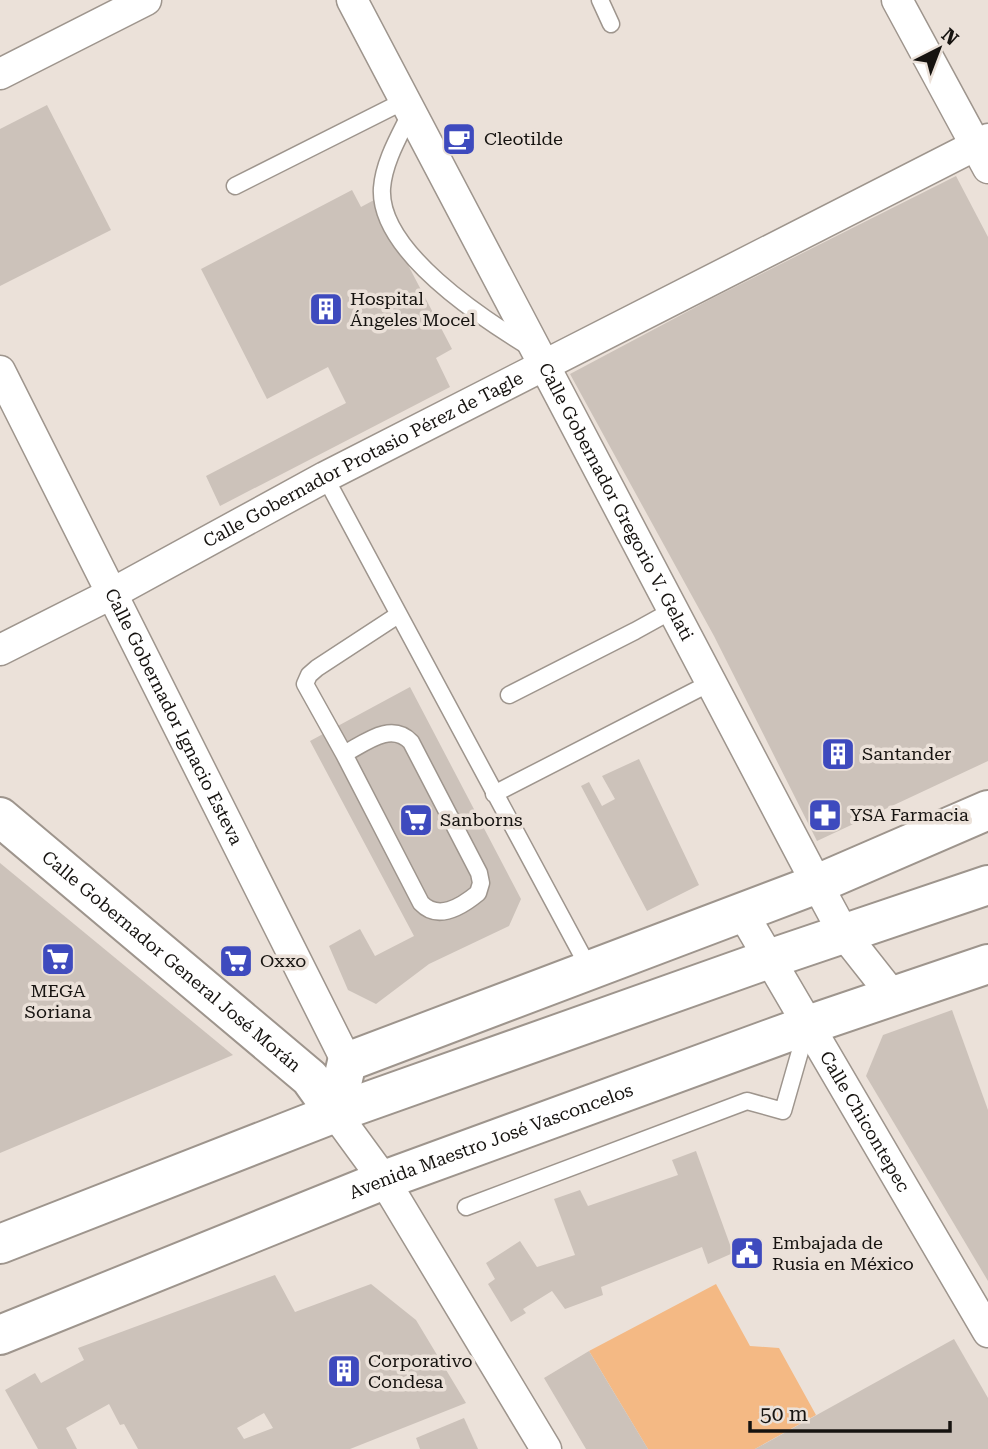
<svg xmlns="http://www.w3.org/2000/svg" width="988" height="1449" font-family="'Roboto Serif',serif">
<rect width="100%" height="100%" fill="#ebe1d9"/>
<!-- green -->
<path fill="#f4b984" d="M716,1284L750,1346L779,1348L816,1415L755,1449H648L589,1351Z"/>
<!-- building -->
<g fill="#ccc2ba" fill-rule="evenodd">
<path d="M47,105L111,230L0,286V129Z"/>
<path d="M956,176L988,237V761L817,841L714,636L570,374L711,299Z"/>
<path d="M352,190L361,207L374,200L452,349L436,358L450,387L220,506L206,476L346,403L328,367L267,399L201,269Z"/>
<path d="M410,687L521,899L509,926L429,964L376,1004L348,990L329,946L360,929L375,956L414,936L310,741Z"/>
<path d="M639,759L699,885L647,911L581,786L589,782L602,806L615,799L602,776Z"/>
<path d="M0,863L233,1055L0,1153Z"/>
<path d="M952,1010L988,1110V1281L866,1076L883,1035Z"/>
<path d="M696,1151L733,1253L708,1264L702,1247L601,1287L603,1295L565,1309L552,1291L523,1309L526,1313L511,1322L488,1284L495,1279L486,1263L520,1241L537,1267L575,1255L554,1199L580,1190L588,1206L678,1175L672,1160Z"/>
<path d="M275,1275L295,1312L371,1284L416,1320L466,1403L350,1449H138L124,1424L120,1425L109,1404L66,1428L77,1449H38L5,1390L35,1373L41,1383L84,1360L78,1348ZM264,1413L273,1428L244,1439L237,1428Z"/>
<path d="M954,1339L988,1398V1449H755Z"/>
<path d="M589,1351L610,1386L648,1449H586L544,1378Z"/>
<path d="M464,1418L478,1449H420L416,1438Z"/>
</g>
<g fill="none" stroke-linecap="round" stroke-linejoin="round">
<!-- lane casing -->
<g stroke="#9e958d" stroke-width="19">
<g id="lane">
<path d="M600,0L611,24"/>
<path d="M411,112C400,135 384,161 382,188C378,251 483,319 531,348"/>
<path d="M235,186L404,101"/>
<path d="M325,477L590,970"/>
<path d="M509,695L635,631L673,610"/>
<path d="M344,754C365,743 391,721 411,742L479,873L481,883L478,893C461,907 438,921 421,903L344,754L305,684L309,675L317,668L398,615"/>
<path d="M494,794L710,683"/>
<path d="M466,1207L747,1101L783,1111L807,1027"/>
</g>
</g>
<!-- street casing -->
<g stroke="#9e958d" stroke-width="33">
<g id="street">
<path id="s1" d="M352,0L817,884L844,934L893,996"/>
<path d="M897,0L988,168"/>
<path d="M0,74L146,0"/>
<path id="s2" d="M0,371L347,1062"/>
<path id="s3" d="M0,650L111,594L325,477L988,139"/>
<path id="s4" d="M742,912L988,1332"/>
<path d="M335,1113L384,1180L546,1449"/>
</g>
</g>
<!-- secondary casing -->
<g stroke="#9e958d" stroke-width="42">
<g id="secondary">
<path id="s5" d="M0,817L310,1078L335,1113"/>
<path d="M335,1113L347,1062L817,884L988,810"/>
<path id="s6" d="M0,1335L384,1180L808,1025L988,964"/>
</g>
</g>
<!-- primary casing -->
<g stroke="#9e958d" stroke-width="42">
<path id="primary" d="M0,1244L335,1113L769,959L988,885"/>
</g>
<!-- lane -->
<use href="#lane" stroke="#fff" stroke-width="16"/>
<!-- street -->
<use href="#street" stroke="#fff" stroke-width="30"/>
<!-- secondary -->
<use href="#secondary" stroke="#fff" stroke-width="38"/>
<!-- primary -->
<use href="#primary" stroke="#fff" stroke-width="38"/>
</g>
<!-- icons -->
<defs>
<g id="cafe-square" transform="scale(1.75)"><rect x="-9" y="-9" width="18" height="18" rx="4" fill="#3e4abe" stroke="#ebe1d9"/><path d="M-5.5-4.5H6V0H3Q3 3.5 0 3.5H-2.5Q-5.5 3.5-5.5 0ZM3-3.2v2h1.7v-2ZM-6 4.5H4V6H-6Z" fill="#fff"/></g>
<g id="building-square" transform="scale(1.75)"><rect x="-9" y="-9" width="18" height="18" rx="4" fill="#3e4abe" stroke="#ebe1d9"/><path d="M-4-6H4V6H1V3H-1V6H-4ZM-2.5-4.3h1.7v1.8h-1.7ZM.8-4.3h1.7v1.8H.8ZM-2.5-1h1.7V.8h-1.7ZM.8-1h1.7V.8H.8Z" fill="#fff"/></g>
<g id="pharmacy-square" transform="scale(1.75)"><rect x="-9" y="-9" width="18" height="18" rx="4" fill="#3e4abe" stroke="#ebe1d9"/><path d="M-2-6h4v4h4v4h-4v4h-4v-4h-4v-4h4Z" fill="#fff"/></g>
<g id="supermarket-square" transform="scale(1.75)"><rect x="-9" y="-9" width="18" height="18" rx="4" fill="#3e4abe" stroke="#ebe1d9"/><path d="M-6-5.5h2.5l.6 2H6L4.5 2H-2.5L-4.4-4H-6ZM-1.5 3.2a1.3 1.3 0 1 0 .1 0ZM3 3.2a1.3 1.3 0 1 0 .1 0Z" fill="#fff"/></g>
<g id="civic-square" transform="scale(1.75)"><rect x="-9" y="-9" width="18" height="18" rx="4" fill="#3e4abe" stroke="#ebe1d9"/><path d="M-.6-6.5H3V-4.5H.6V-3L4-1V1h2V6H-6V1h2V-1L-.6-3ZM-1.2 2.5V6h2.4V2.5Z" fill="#fff"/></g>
</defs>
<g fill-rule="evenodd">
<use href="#cafe-square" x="459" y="139"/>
<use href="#building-square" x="326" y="309"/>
<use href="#building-square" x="838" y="754"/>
<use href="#pharmacy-square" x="825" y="815"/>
<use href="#supermarket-square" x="416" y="820"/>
<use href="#supermarket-square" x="58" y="959"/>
<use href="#supermarket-square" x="236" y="961"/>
<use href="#civic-square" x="747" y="1253"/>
<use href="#building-square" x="344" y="1371"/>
</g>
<g text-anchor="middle" stroke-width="7" stroke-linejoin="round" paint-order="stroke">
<!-- poi labels -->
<g font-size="18" fill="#161310" stroke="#ebe1d9" text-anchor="start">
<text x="484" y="145">Cleotilde</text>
<text x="350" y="305">Hospital<tspan x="350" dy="21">Ángeles Mocel</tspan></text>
<text x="862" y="760">Santander</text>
<text x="850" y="821">YSA Farmacia</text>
<text x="440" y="826">Sanborns</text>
<text x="260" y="967">Oxxo</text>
<text x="58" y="997" text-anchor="middle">MEGA<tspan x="58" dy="21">Soriana</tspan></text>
<text x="772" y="1249">Embajada de<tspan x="772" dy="21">Rusia en México</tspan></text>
<text x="368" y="1367">Corporativo<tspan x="368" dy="21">Condesa</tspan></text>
</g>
<!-- street labels -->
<g font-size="18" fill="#161310" stroke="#ebe1d9">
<text dy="6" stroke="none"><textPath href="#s3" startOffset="410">Calle Gobernador Protasio Pérez de Tagle</textPath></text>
<text dy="6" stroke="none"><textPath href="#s1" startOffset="567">Calle Gobernador Gregorio V. Gelati</textPath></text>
<text dy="6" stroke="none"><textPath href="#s2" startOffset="387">Calle Gobernador Ignacio Esteva</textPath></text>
<text dy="6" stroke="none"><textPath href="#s5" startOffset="224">Calle Gobernador General José Morán</textPath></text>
<text dy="6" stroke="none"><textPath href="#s4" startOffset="243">Calle Chicontepec</textPath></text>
<text dy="6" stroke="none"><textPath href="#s6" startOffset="528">Avenida Maestro José Vasconcelos</textPath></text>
</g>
</g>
<!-- north arrow -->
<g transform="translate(939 49) rotate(42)" stroke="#ebe1d9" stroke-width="5" paint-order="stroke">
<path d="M0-5L12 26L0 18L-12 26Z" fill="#161310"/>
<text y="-10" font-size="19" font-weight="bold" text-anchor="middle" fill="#161310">N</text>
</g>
<!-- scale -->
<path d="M750 1421v10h200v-10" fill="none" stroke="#161310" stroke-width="3.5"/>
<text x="760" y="1421" font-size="21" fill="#161310" stroke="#ebe1d9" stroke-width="5" paint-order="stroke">50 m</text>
</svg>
